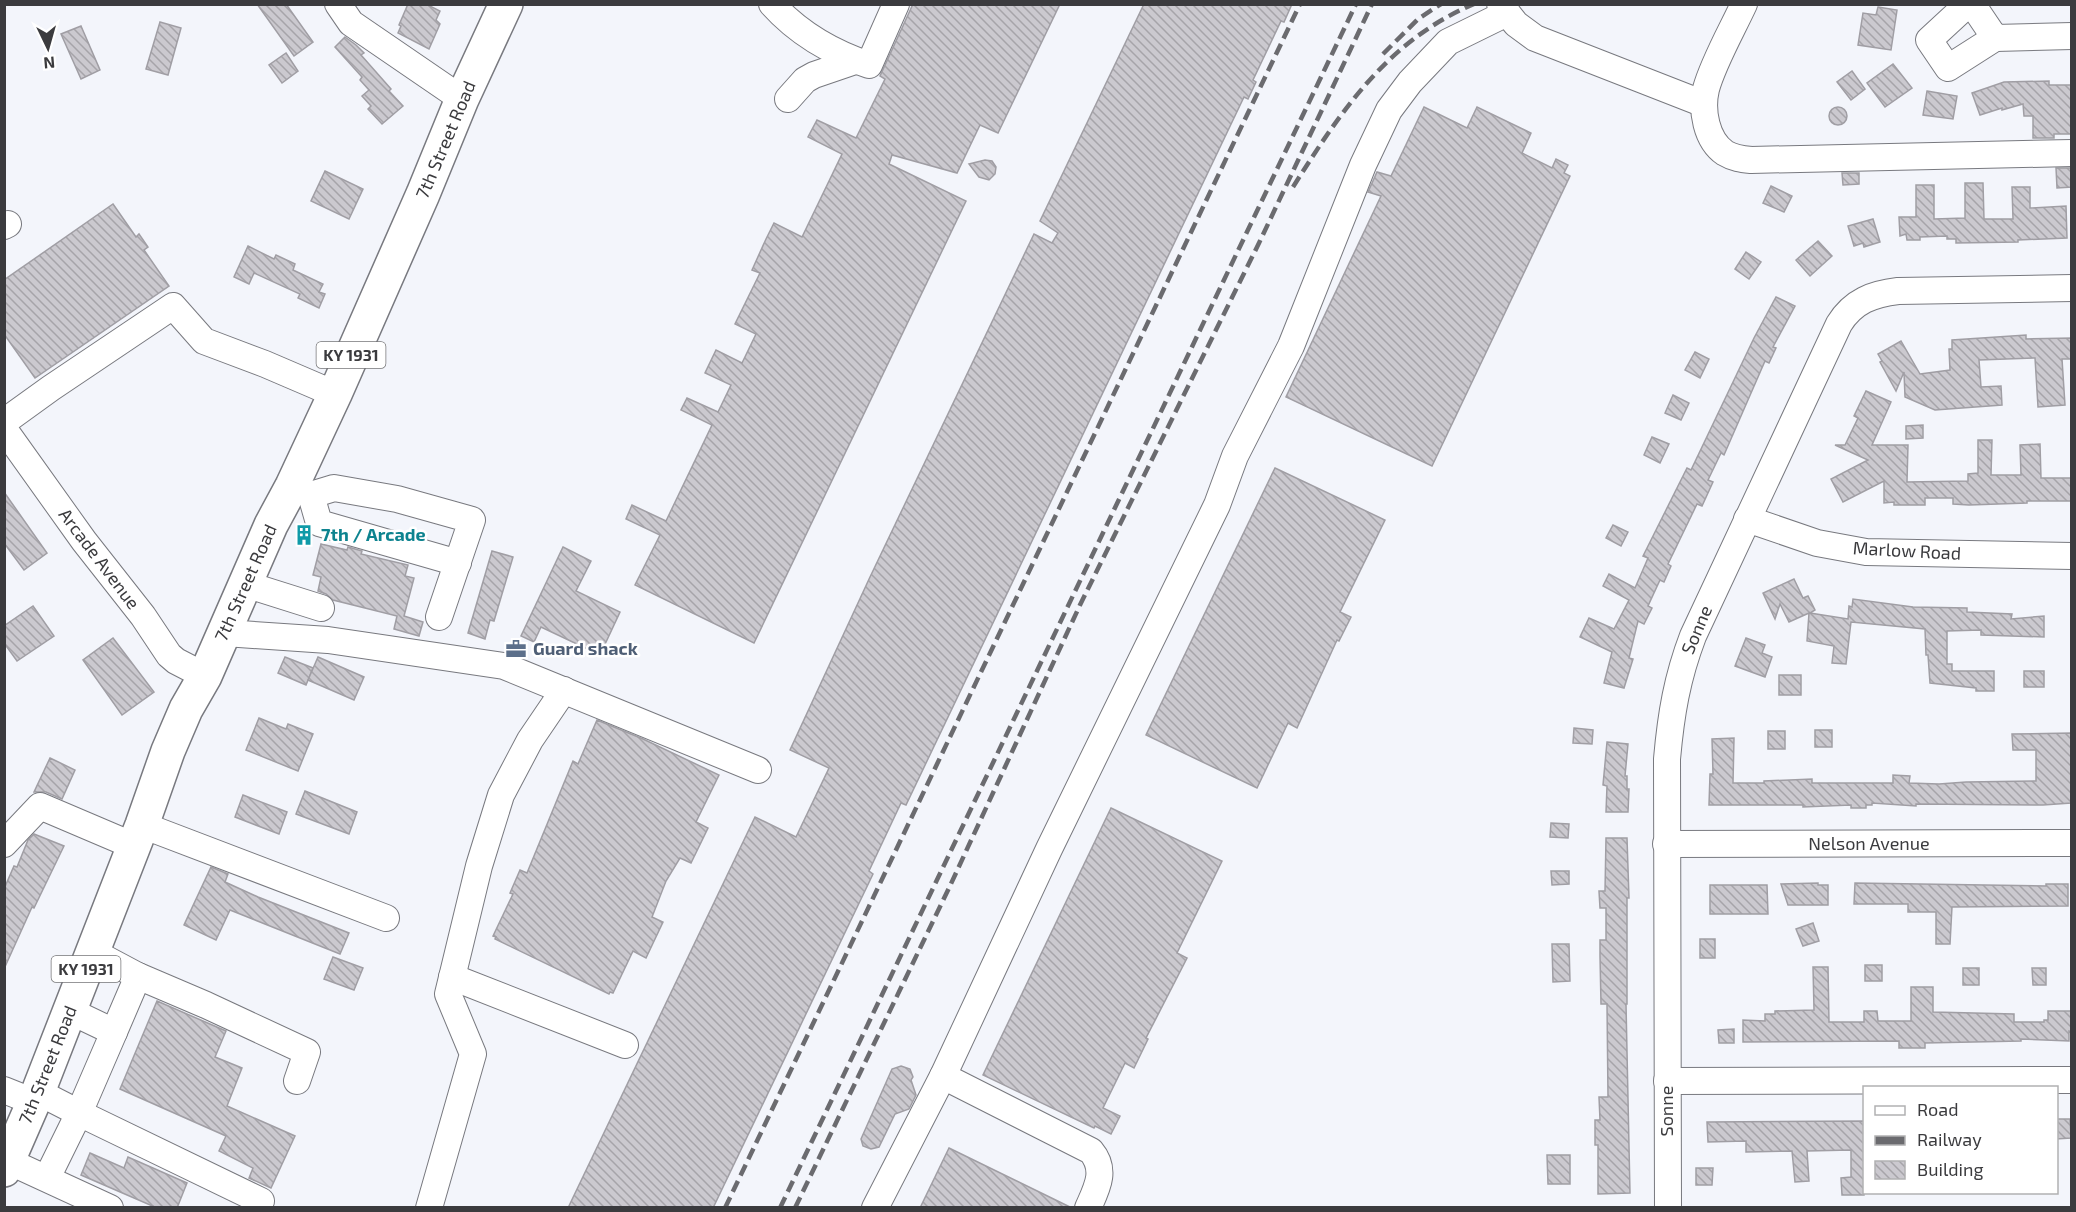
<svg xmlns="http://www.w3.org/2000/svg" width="2076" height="1212" font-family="'Exo 2',sans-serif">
<defs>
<pattern id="building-back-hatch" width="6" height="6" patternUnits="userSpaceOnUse" patternTransform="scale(1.5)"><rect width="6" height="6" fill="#cbc9cf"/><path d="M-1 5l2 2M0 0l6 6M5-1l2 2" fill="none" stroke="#a6a4a9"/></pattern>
</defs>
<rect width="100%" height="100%" fill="#f3f5fb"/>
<!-- building -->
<g fill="url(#building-back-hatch)" stroke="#a09ea4" stroke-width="1.5">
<path d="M257,4H286L313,42L294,56Z"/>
<path d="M408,4H426L440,11L436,20L440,24L429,49L398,33L401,26L399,25Z"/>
<path d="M913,4H1060L998,133L980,125L957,173L892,155L889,164L966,201L754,643L635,585L660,535L626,519L632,505L666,521L712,425L681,410L687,398L718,412L731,385L705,373L716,350L742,363L756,334L735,324L760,273L752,270L766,239L774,223L802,237L842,154L808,137L817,120L856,138L885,79L880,76Z"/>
<path d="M1144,4H1292L1284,22L1281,21L1253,80L1256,82L1248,99L1244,97L906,805L901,803L869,871L873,874L713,1208H568L755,817L796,837L829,768L790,750L870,577L1034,234L1052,243L1058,233L1040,221Z"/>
<path d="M1878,7L1897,10L1891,50L1858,45L1863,13L1876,15Z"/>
<path d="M160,22L181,28L168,75L146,69Z"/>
<path d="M81,26L100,70L81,79L61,34Z"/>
<path d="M345,37L356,45L364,53L361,55L391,89L389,91L403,106L382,124L368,109L371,106L362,96L369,90L360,80L362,77L335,47Z"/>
<path d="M286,53L298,71L282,83L269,65Z"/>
<path d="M1893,64L1912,88L1885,107L1867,83Z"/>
<path d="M1852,71L1865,89L1851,100L1837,82Z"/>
<path d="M2049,81V85H2072V134H2054V138H2033V116H2024L2023,104L2002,110V108L1980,115L1972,93L2004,82Z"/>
<path d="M1927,91L1957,96L1953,119L1923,115Z"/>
<path d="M1424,107L1467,128L1477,107L1531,133L1522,153L1552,168L1556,159L1568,165L1564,173L1570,176L1432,466L1286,397L1381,196L1368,192L1377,172L1391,176Z"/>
<circle cx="1838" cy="116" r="9"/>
<path d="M985,160L992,161L996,167L995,174L989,180L979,177L969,164Z"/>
<path d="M2056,168H2072V187L2057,188Z"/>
<path d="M325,171L363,189L349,219L311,201Z"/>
<path d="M1842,173H1859V184L1843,185Z"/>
<path d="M1965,183H1983L1984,219H2013L2012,187H2030V208L2066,206L2067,238L2018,240V242L1956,243V239H1947V236L1920,237V240H1907L1906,234L1900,236L1899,217H1916V185H1934V219L1965,218Z"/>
<path d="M1771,186L1792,196L1784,212L1763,203Z"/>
<path d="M113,204L136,237L139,234L148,247L144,250L169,286L35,378L4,334V280Z"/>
<path d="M1873,219L1880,242L1864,247L1863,243L1854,246L1848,226Z"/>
<path d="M1818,241L1832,256L1810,276L1796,260Z"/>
<path d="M248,246L274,259L276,255L295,264L293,270L323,284L319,292L325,294L319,308L298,298L300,294L254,273L249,284L234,277Z"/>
<path d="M1746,252L1761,262L1749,279L1735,269Z"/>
<path d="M1776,297L1795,306L1773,347L1776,348L1769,363L1765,361L1724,455L1721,453L1708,480L1713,482L1702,506L1697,504L1668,564L1671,566L1664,582L1660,580L1648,606L1652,608L1644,624L1638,621L1629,658L1633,659L1624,688L1604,683L1612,652L1580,637L1589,618L1614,629L1629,600L1603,586L1609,574L1635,588L1648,558L1643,556L1687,468L1691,470L1754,338Z"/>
<path d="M2026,335V339L2072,338V359H2062L2065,405L2038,407L2035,358L1979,360L1981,387L2001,386L2002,405L1935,410L1905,397L1904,372L1896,391L1880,362L1882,361L1878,354L1901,341L1920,374L1950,370L1949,349H1952V340Z"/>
<path d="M1695,352L1709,359L1700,378L1685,370Z"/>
<path d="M1866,391L1891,402L1872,445H1908L1907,482L1968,481V474L1978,473V440H1992L1991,475H2021L2020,445L2040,444L2041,478H2072V501H2027V503L1969,505L1953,504V498H1925V505H1894V502L1884,503V481L1843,502L1831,479L1868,460L1835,445H1845L1858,418L1854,416Z"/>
<path d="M1673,395L1689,403L1681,420L1665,413Z"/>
<path d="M1923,425V438L1906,439V426Z"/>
<path d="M1652,437L1669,444L1660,463L1644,455Z"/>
<path d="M1275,468L1385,520L1340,612L1351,617L1339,641L1337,640L1297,728L1288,723L1257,788L1146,735Z"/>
<path d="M4,492L47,553L24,570L4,543Z"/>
<path d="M1613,525L1628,532L1621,546L1606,538Z"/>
<path d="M321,544L347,550L348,547L362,551L361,554L408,565L405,576L414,578L404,616L423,622L419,636L394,629L397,616L333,600L326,594L318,591L321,577L313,575Z"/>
<path d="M563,547L591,561L576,591L620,612L600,655L541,627L534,642L521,636Z"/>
<path d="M492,551L513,557L494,621L490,620L485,639L468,633Z"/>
<path d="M1794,579L1803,598L1808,596L1815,610L1810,613L1848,619L1849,606L1852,607L1853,599L1913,607L1967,608V612L2012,614L2011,619L2044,616V637L1981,635V630L1947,631V664H1952V671H1994V691H1976V688L1930,683L1928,655H1926L1925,629L1851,622L1846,664L1832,663L1834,646L1807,641L1809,613L1789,622L1780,604L1775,619L1763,593Z"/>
<path d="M33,606L54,636L17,661L4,643V626Z"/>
<path d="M113,638L154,692L122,715L83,660Z"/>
<path d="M1746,638L1765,645L1762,653L1772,657L1765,677L1735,666Z"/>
<path d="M285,657L313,668L306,685L278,673Z"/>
<path d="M318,657L364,677L354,700L308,680Z"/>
<rect x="2024" y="671" width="20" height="16"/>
<rect x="1779" y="675" width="22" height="20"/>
<path d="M259,718L286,729L288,724L313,734L298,771L246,750Z"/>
<path d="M597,720L643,739L719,775L696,822L708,828L691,863L680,858L666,881L652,917L663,922L646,958L633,951L613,993L610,992L609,994L495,939L496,937L493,936L513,894L510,893L520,870L527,873L573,761L578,764Z"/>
<path d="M1574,728L1593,730L1592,744L1573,743Z"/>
<rect x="1815" y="730" width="17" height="17"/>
<rect x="1768" y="731" width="17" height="18"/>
<path d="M2071,733V803L2043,805L1916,804V806L1872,803V805H1866V808H1851V805L1803,807V805H1709L1710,774H1713L1712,739L1734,738L1733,783H1764V781L1812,779V783H1893V775L1910,776L1909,783L1939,784L1966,782L2036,781V750H2013L2012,734Z"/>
<path d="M1607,742L1628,744L1625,776H1627V789H1629L1628,812H1606L1607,786L1603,785Z"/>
<path d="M50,758L75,770L62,799L46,792H34Z"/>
<path d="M305,791L357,812L349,834L296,814Z"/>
<path d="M243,795L287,812L279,834L235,817Z"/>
<path d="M1111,808L1222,861L1177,953L1187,958L1146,1038L1148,1039L1134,1068L1125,1063L1103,1108L1120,1116L1111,1134L1095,1126L1094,1128L983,1075Z"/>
<path d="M1551,823L1569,824L1568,838L1550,837Z"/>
<path d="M34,834L64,846L34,908L32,907L4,969V889L14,866L17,867L28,840Z"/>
<path d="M1606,838H1627L1629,898H1627V1004H1626L1630,1193L1598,1194V1145H1595V1120H1600L1599,1097H1608L1607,1004H1601L1600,956V940H1606V908H1600L1599,891H1605Z"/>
<path d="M211,867L228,874L225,882L258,897L349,933L340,954L230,910L216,940L184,925Z"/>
<path d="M1551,871H1569V884L1552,885Z"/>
<path d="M1818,883V885H1828V905H1788L1781,884Z"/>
<path d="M1855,883L2046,886V884H2068V906L1952,907L1950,944H1936V912H1908V904H1854Z"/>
<path d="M1710,885H1767L1768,914H1710Z"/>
<path d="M1813,923L1819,941L1803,946L1796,929Z"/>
<rect x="1700" y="939" width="15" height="19"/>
<path d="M1552,944H1569L1570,981L1553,982Z"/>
<path d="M333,957L363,968L354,990L324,979Z"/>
<rect x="1865" y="965" width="17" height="16"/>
<path d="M1813,967H1828L1829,1022H1864V1011H1877L1878,1021H1911V987H1933V1012L2014,1014V1022H2044V1020H2048V1011H2072V1032L2069,1031V1041L2021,1039V1041L1925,1043V1048H1899V1041L1743,1042V1020L1765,1021V1014H1775V1011L1814,1010Z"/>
<rect x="1963" y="968" width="16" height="17"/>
<path d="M2032,968H2046V985H2033Z"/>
<path d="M157,1001L226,1031L215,1057L242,1068L227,1106L295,1136L271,1188L249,1178L253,1168L219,1151L226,1136L120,1089Z"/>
<path d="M1734,1029V1043H1719L1718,1030Z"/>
<path d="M901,1066L910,1069L913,1077L911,1080L916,1095L909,1109L895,1114L879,1147L871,1149L863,1146L861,1139L892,1069Z"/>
<path d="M2056,1119H2070L2071,1138L2056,1139Z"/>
<path d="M1864,1121V1195H1842L1841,1178L1851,1177V1150L1807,1151L1809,1181L1795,1182L1792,1151L1746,1152V1141L1708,1142L1707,1122Z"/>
<path d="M949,1148L1072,1208H920Z"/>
<path d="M90,1153L124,1168L128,1157L187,1183L177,1208H157L81,1175Z"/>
<path d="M1547,1155H1570V1184H1548Z"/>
<path d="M1696,1168H1713L1712,1185H1696Z"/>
</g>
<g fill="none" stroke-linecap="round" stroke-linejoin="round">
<!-- minor casing -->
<g stroke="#78797f" stroke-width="28">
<g id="minor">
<path d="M338,4L351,23L462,99"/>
<path d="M772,4C798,33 833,53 869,65L896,4"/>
<path d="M1500,4L1516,24L1535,38L1704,104"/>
<path d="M1744,4C1732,30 1713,63 1706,89C1701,110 1706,140 1725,153C1733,158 1742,159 1751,160L2072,153"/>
<path d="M1968,4L1929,40L1948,68L1995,38"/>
<path d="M1972,4L1995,38L2072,36"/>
<path d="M788,99L805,80L814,75L855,61"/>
<path d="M4,226L8,224"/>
<path d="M4,422L51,388L173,306L204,341L265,364L335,394"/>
<path d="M4,429L84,541L143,616L169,655L176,661L205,676"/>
<path d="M292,486L311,495L334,488L397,499L472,520L439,617"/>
<path d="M311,495L319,523L458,563"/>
<path d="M1747,519L1817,543L1866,552L2072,556"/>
<path d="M245,584L321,608"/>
<path d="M225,633L328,640L504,666L758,770"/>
<path d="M142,825L386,918"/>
<path d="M4,844L40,806L134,846"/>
<path d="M1666,844L2072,843"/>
<path d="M138,976L206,1005L307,1052L297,1081"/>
<path d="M452,977L625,1045"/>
<path d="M70,1011L114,1032L138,976L93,952"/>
<path d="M943,1076L1091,1151C1107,1170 1097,1188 1088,1208"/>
<path d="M1667,1081L2072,1080"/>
<path d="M4,1090L34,1102"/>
<path d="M38,1092L79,1113L261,1201L258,1208"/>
<path d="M8,1161L110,1208"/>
<path d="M47,1178L79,1113L114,1032"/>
<path d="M429,1208L473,1054L448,994L479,866L501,795L530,740L564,690"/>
<path d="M875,1208L943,1076L1049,849L1217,505L1235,456L1291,346L1363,165L1389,110L1410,82L1448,42L1507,13"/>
<path d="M1668,1208L1667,759C1671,714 1677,678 1693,636L1839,324C1853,301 1873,294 1898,291L2072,288"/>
</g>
</g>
<!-- major casing -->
<g stroke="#78797f" stroke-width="36">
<path id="major" d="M4,1170L38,1092L142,825L168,751L186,709L205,676L271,525L292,486L335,394L423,194L462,99L506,4"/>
</g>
<!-- minor -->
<use href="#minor" stroke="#fff" stroke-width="26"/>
<!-- major -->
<use href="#major" stroke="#fff" stroke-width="33"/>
<!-- rail -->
<g stroke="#6b6b6f" stroke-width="4.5" stroke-dasharray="12 6" stroke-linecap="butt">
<path d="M1383,54L1418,19L1441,4"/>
<path d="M1293,187C1341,111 1388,40 1474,4"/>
<path d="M725,1208L1300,4"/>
<path d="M780,1208L1356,4"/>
<path d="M795,1208L949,888L1080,605L1259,243L1372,4"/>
</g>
</g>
<!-- icons -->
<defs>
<g id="building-bare" transform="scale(1.62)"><path d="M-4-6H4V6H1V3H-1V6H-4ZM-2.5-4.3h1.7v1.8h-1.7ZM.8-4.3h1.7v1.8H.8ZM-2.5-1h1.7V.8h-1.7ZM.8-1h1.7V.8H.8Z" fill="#0f9aa8" stroke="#fff" stroke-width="2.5" paint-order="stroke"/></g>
<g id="office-bare" transform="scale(1.62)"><path d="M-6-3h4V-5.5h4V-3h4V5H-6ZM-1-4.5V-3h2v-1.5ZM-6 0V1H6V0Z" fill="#5c6f8a" stroke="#fff" stroke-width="2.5" paint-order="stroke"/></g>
</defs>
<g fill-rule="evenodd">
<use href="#building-bare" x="304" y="535"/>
<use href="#office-bare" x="516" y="649"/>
</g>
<g text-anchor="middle" stroke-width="5" stroke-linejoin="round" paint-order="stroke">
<!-- shield labels -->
<g fill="#fff" stroke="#767678" stroke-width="1.5">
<rect x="316.5" y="342" width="69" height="26" rx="4.5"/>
<rect x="51.5" y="956" width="69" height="26" rx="4.5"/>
</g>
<g font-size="16" font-weight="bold" fill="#3b3b3e">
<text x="351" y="361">KY 1931</text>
<text x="86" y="975">KY 1931</text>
</g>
<!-- street labels -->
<g font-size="18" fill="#3b3b3e" stroke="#fff">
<text transform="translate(446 140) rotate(-67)" y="6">7th Street Road</text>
<text transform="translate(1907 551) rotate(3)" y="6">Marlow Road</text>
<text transform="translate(99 559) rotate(53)" y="6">Arcade Avenue</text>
<text transform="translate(246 583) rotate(-66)" y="6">7th Street Road</text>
<text transform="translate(1697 630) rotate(-67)" y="6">Sonne</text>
<text x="1869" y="850">Nelson Avenue</text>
<text transform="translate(48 1065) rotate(-68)" y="6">7th Street Road</text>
<text transform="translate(1667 1111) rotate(-90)" y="6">Sonne</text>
</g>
<!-- culture labels -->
<g font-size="18" font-weight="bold" fill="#0d838f" stroke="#fff" text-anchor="start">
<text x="321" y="541">7th / Arcade</text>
</g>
<!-- service labels -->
<g font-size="18" font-weight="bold" fill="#4e5e75" stroke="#fff" text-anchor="start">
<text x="533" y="655">Guard shack</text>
</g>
</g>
<!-- border -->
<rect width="2076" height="1212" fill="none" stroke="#3b3b3e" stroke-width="12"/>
<!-- legend -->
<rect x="1863" y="1086" width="195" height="108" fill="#ffffff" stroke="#b1b1b2" stroke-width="1.5"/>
<rect x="1875" y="1106" width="30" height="9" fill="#ffffff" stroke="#b1b1b2" stroke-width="1.5"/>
<text x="1917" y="1116" font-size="18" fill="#3b3b3e">Road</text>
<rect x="1875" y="1136" width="30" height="9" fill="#6b6b6f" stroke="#b1b1b2" stroke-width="1.5"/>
<text x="1917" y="1146" font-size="18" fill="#3b3b3e">Railway</text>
<rect x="1875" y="1161" width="30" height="18" fill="url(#building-back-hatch)" stroke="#b1b1b2" stroke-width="1.5"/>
<text x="1917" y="1176" font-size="18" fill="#3b3b3e">Building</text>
<!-- north arrow -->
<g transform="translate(48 48) rotate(175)" stroke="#ffffff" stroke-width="4.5" paint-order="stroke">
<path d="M0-4.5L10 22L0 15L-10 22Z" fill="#3b3b3e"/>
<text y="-9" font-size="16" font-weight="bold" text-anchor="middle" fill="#3b3b3e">N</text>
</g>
</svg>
